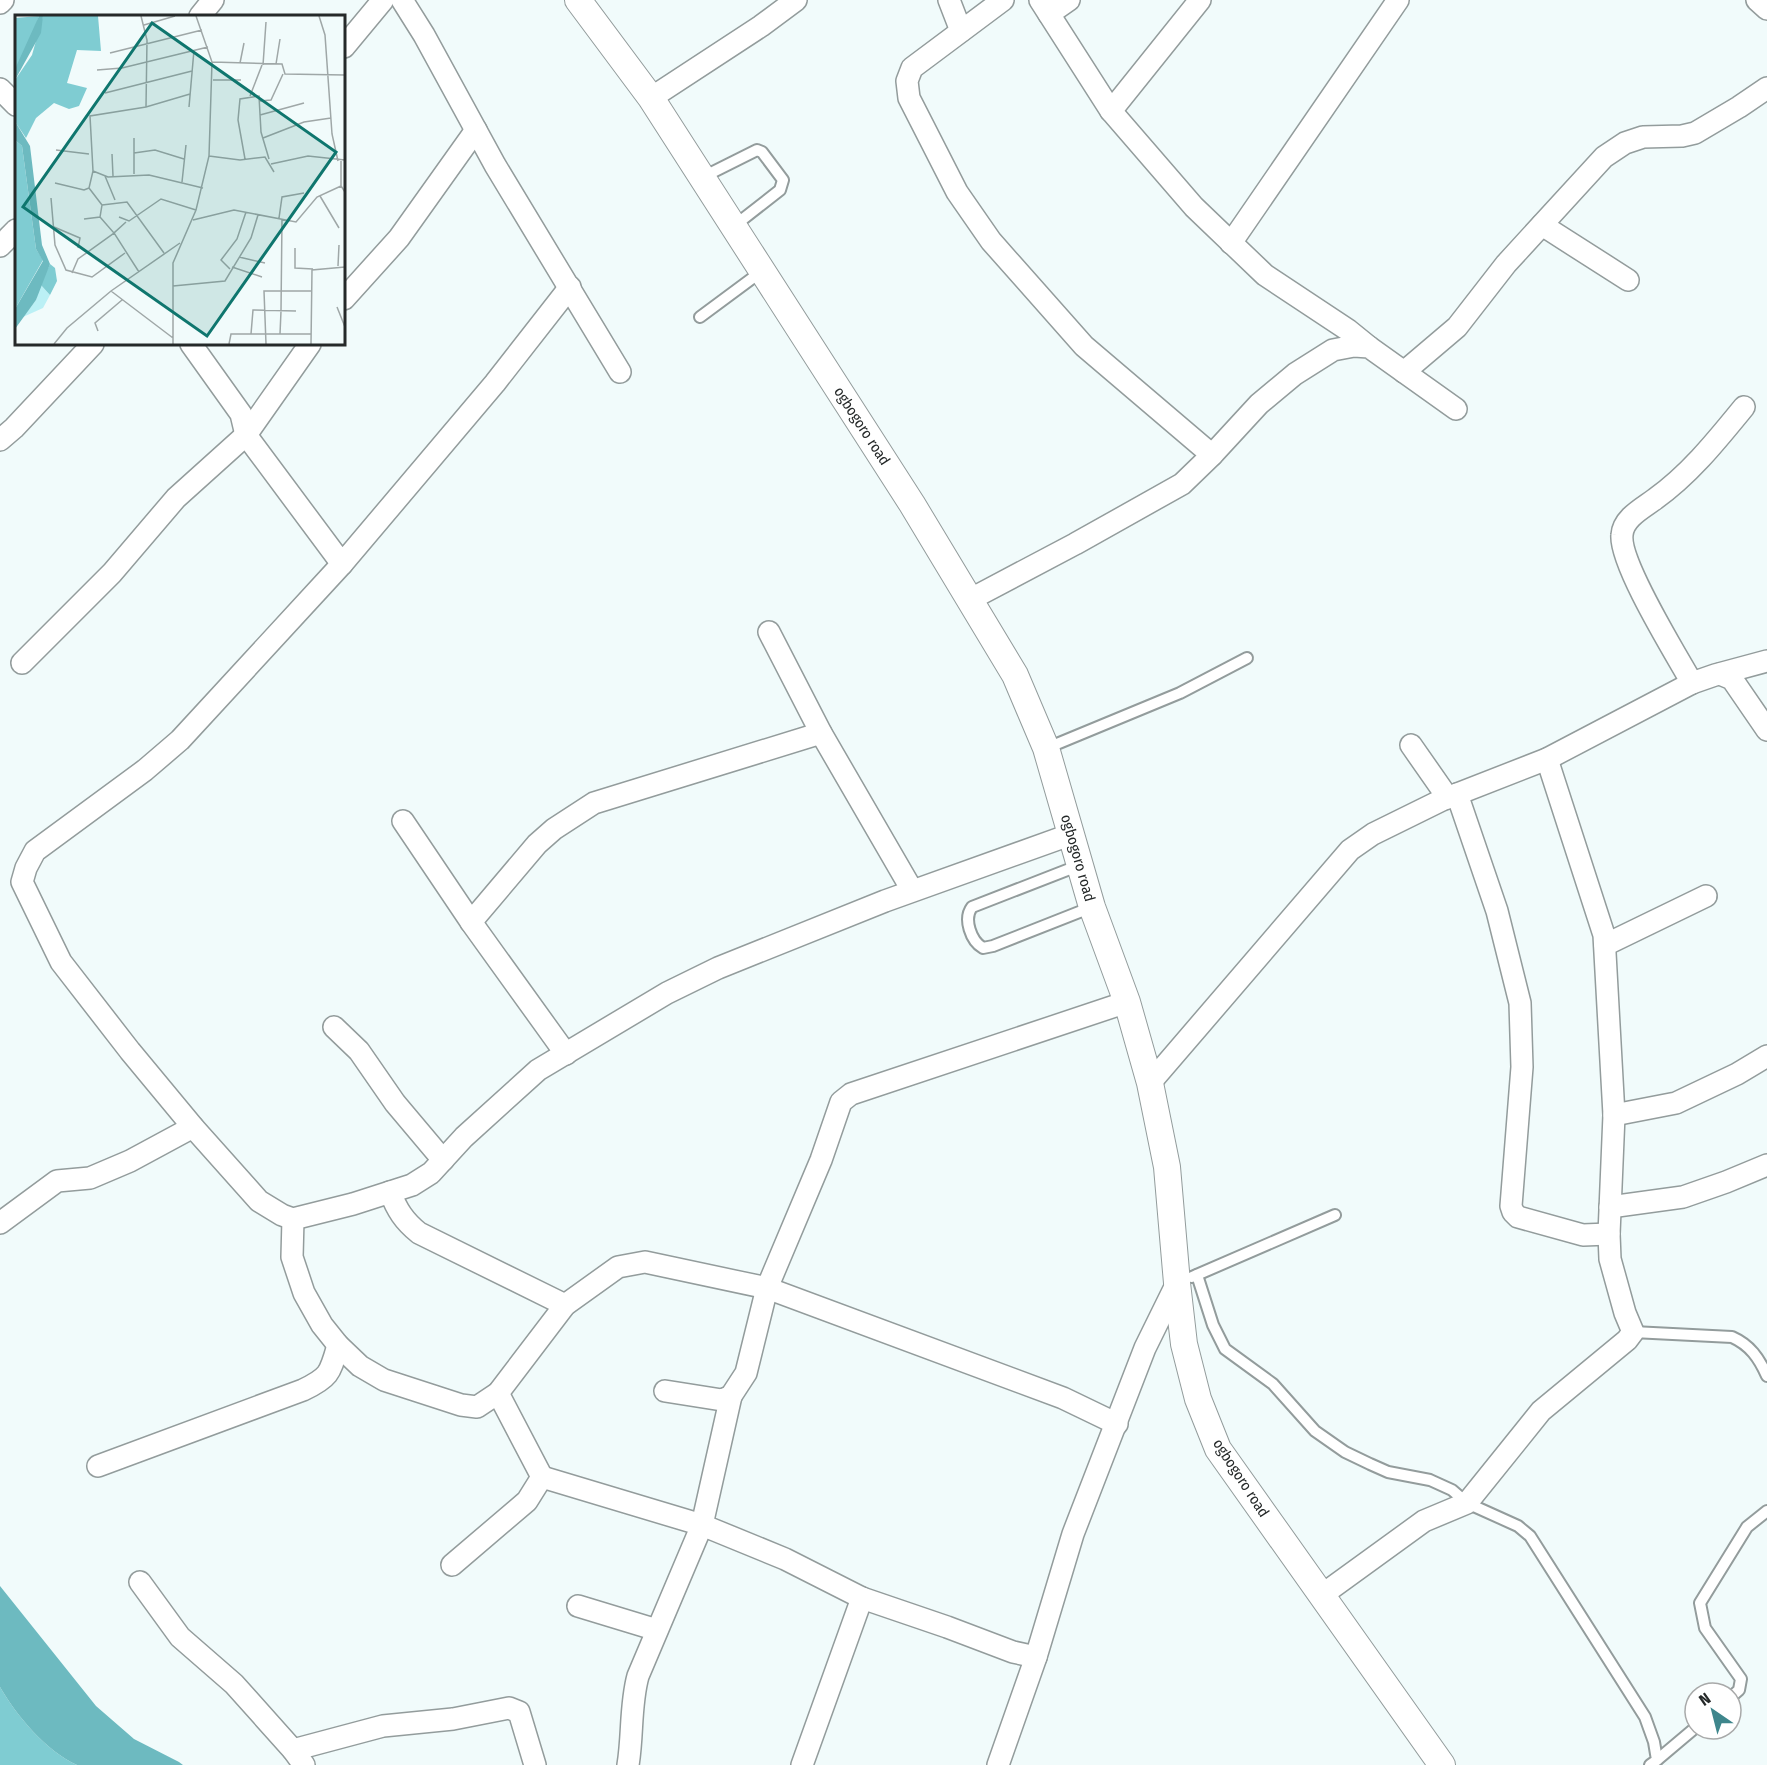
<svg xmlns="http://www.w3.org/2000/svg" width="1767" height="1765" font-family="'Fira Sans Condensed',sans-serif">
<rect width="100%" height="100%" fill="#f1fbfb"/>
<!-- forest -->
<path fill="#7fccd2" d="M0,1687C16,1715 47,1752 77,1765H0Z"/>
<!-- water -->
<path fill="#6dbac0" d="M0,1586L96,1706L134,1739L179,1762L183,1765H77C47,1752 16,1715 0,1687Z"/>
<g fill="none" stroke-linecap="round" stroke-linejoin="round">
<!-- service casing -->
<g stroke="#939c9c" stroke-width="14">
<g id="service">
<path d="M703,177L757,150L762,152L783,180L780,190L734,226"/>
<path d="M700,317L762,271"/>
<path d="M1047,748L1180,693L1247,658"/>
<path d="M1080,865L972,907C963,919 971,941 983,948L993,946L1092,907"/>
<path d="M1197,1275L1213,1325L1225,1349L1273,1384L1315,1431L1345,1452L1370,1464L1388,1472L1430,1480L1452,1490L1467,1503L1518,1526L1530,1536L1645,1717L1654,1742L1657,1760L1650,1765"/>
<path d="M1192,1277L1335,1215"/>
<path d="M1633,1332L1732,1337C1750,1345 1759,1358 1767,1376"/>
<path d="M1731,1697L1739,1690L1741,1679L1705,1628L1700,1603L1747,1527L1767,1511"/>
<path d="M1657,1760L1695,1728"/>
</g>
</g>
<!-- minor casing -->
<g stroke="#939c9c" stroke-width="24">
<g id="minor">
<path d="M402,0L424,35L495,165L620,372"/>
<path d="M949,0L961,31"/>
<path d="M1003,0L912,68L907,81L909,98L957,192L991,241L1084,346L1212,455"/>
<path d="M1040,0L1111,111L1194,207L1265,275L1348,330L1369,347"/>
<path d="M1757,0L1767,9"/>
<path d="M0,3L3,0"/>
<path d="M1049,14L1069,0"/>
<path d="M200,16L213,0"/>
<path d="M344,47L383,0"/>
<path d="M0,89L16,105"/>
<path d="M651,98L761,26L796,0"/>
<path d="M1111,111L1200,0"/>
<path d="M1542,225L1628,280"/>
<path d="M1231,243L1398,0"/>
<path d="M0,246L16,230"/>
<path d="M344,299L399,238L476,130"/>
<path d="M191,344L241,414L246,435L342,564L495,383L570,287"/>
<path d="M1404,372L1457,327L1506,264L1604,157L1625,143L1643,137L1682,136L1695,133L1739,107L1767,88"/>
<path d="M0,440L14,428L93,344"/>
<path d="M342,564L180,740L145,770L35,851L26,868L22,882L61,962L130,1051L193,1127L259,1201L282,1215L293,1219L353,1204L412,1185L431,1173L464,1137L538,1070L667,993L718,968L885,901L1072,834"/>
<path d="M971,599L1075,544L1182,484L1212,455L1259,404L1295,374L1333,350L1354,346L1369,347L1456,409"/>
<path d="M769,632L821,733L912,890"/>
<path d="M22,663L112,573L176,498L246,435L310,344"/>
<path d="M1720,674L1732,679L1767,730"/>
<path d="M1692,683C1677,656 1619,563 1622,535C1623,518 1643,508 1655,499C1690,474 1717,440 1744,407"/>
<path d="M1411,745L1448,798"/>
<path d="M1457,794L1497,911L1520,1003L1522,1067L1511,1206L1513,1212L1518,1217L1583,1235L1609,1234"/>
<path d="M403,821L471,922L566,1054"/>
<path d="M471,922L537,844L554,829L594,803L821,733"/>
<path d="M1605,945L1706,896"/>
<path d="M334,1027L359,1051L395,1103L443,1160"/>
<path d="M1150,1083L1350,850L1373,834L1442,800L1547,759L1692,683L1715,675L1767,661"/>
<path d="M1614,1115L1676,1103L1737,1074L1767,1056"/>
<path d="M390,1192C397,1210 404,1221 419,1233L565,1305"/>
<path d="M1610,1207L1683,1197L1726,1182L1767,1165"/>
<path d="M293,1219L292,1257L304,1293L322,1325L338,1345L360,1366L384,1380L461,1405L477,1407L498,1393L565,1305L618,1267L645,1262L767,1288L1063,1398L1117,1424"/>
<path d="M0,1223L57,1181L90,1178L130,1161L193,1127"/>
<path d="M665,1391L722,1400L731,1396L746,1373L767,1288L821,1160L841,1102L851,1094L1127,1002"/>
<path d="M731,1396L702,1525L785,1559L862,1598L947,1627L1013,1652L1036,1657"/>
<path d="M98,1466L303,1390C330,1377 330,1373 338,1345"/>
<path d="M542,1477L702,1525L638,1676C630,1705 633,1735 628,1765"/>
<path d="M452,1565L527,1501L542,1477L498,1393"/>
<path d="M140,1582L180,1637L234,1684L293,1750L304,1765"/>
<path d="M1322,1595L1424,1521L1467,1503L1541,1411L1627,1340L1633,1332L1625,1313L1610,1259L1609,1234L1614,1115L1604,935L1547,759"/>
<path d="M578,1606L657,1630"/>
<path d="M293,1750L383,1726L453,1719L509,1708L519,1712L535,1765"/>
<path d="M802,1765L862,1598"/>
<path d="M998,1765L1036,1657L1073,1534L1145,1348L1177,1283"/>
</g>
</g>
<!-- tertiary casing -->
<g stroke="#939c9c" stroke-width="28">
<path id="tertiary" d="M578,0L651,98L912,504L1015,675L1046,748L1092,907L1127,1002L1150,1083L1167,1167L1177,1283L1184,1344L1198,1399L1218,1449L1442,1765"/>
</g>
<!-- service -->
<use href="#service" stroke="#fff" stroke-width="10"/>
<!-- minor -->
<use href="#minor" stroke="#fff" stroke-width="21"/>
<!-- tertiary -->
<use href="#tertiary" stroke="#fff" stroke-width="26"/>
</g>
<g text-anchor="middle" stroke-width="5" stroke-linejoin="round" paint-order="stroke">
<!-- street labels -->
<g font-size="15" fill="#252929" stroke="#fff">
<text transform="translate(862 426) rotate(57)" y="5">ogbogoro road</text>
<text transform="translate(1078 858) rotate(74)" y="5">ogbogoro road</text>
<text transform="translate(1241 1478) rotate(57)" y="5">ogbogoro road</text>
</g>
</g>
<!-- overview -->
<g transform="translate(15 15)">
<rect width="330" height="330" fill="#f1fbfb"/>
<path d="M25,269L35,280L28,293L8,302L21,285Z" fill="#bbf0f5"/>
<path d="M24,1L13,33L0,54V3ZM28,1H83L86,36L62,35L52,68L72,73L64,91L54,94L39,88L21,103L11,123L1,108L0,65L17,40ZM0,125L7,131L21,234L28,245L0,294ZM35,249L40,253L42,266L35,280L25,269Z" fill="#7fccd2"/>
<path d="M24,1H28L26,18L0,65V54ZM0,89L1,108L15,131L27,230L35,249L21,285L0,314V294L28,246L21,234L7,131L0,125Z" fill="#6dbac0"/>
<path fill="none" stroke="#9fa7a7" stroke-width="1.5" d="M126,1L132,25L131,92L175,79M304,1L310,20L317,119L323,146M129,10L160,1M95,38L187,15M197,47L267,49L270,59L330,60M225,48L229,28M261,49L265,24M248,50L251,7M82,55L107,53L193,32M198,65H226M90,78L177,56M235,81L247,50M245,86L256,85L268,59M174,92L179,35M245,100L289,88M119,123V159M248,123L289,107L316,103M41,135L74,139M119,138L140,135L169,144M97,139L98,161M194,141L225,145L250,142L259,157M230,144L223,105L225,84L244,81L246,117L254,144M326,146V171L330,177M256,149L293,141L330,145M78,156L93,162L134,160L188,173M90,161L100,185M167,167L171,130M40,168L69,175L74,173M305,181L324,213M36,183L40,230L51,255L77,262L110,238M87,190L74,173L78,156L75,101L131,92M87,190L112,187L149,238M104,202L114,206L146,184L181,195M264,203L267,182L289,178M69,204L85,202L87,190M178,205L219,195L281,207L302,182L326,171M111,207L99,218L124,257M39,212L65,223L63,233M280,233V253L298,254M224,242L250,248M323,251L324,230M217,252L247,262M215,254L206,245L222,224L231,197M57,258L63,244L99,218L85,202M158,271L210,266L236,223L243,200M96,276L158,323M322,292L330,312M266,296L267,204M83,316L80,308L107,285M236,319L238,295L281,296M265,319L266,296M39,329L52,313L96,276L165,228M158,329V248L181,195L194,141L197,47L181,1M214,329L216,319H296M251,329L249,276H297M296,329L297,255L330,252"/>
<path fill="#0f766e" fill-opacity="0.15" stroke="#0f766e" stroke-width="3" d="M137,8L321,137L192,321L8,192Z"/>
<rect width="330" height="330" fill="none" stroke="#252929" stroke-width="3"/>
</g>
<!-- north arrow -->
<g transform="translate(1713 1711) rotate(325)"><circle r="28" fill="#ffffff" stroke="#a8a9a9" stroke-width="1.5"/>
<path d="M0-4.5L10 22L0 15L-10 22Z" fill="#3e868c"/>
<text y="-9" font-size="16" font-weight="bold" text-anchor="middle" fill="#252929">N</text>
</g>
</svg>
